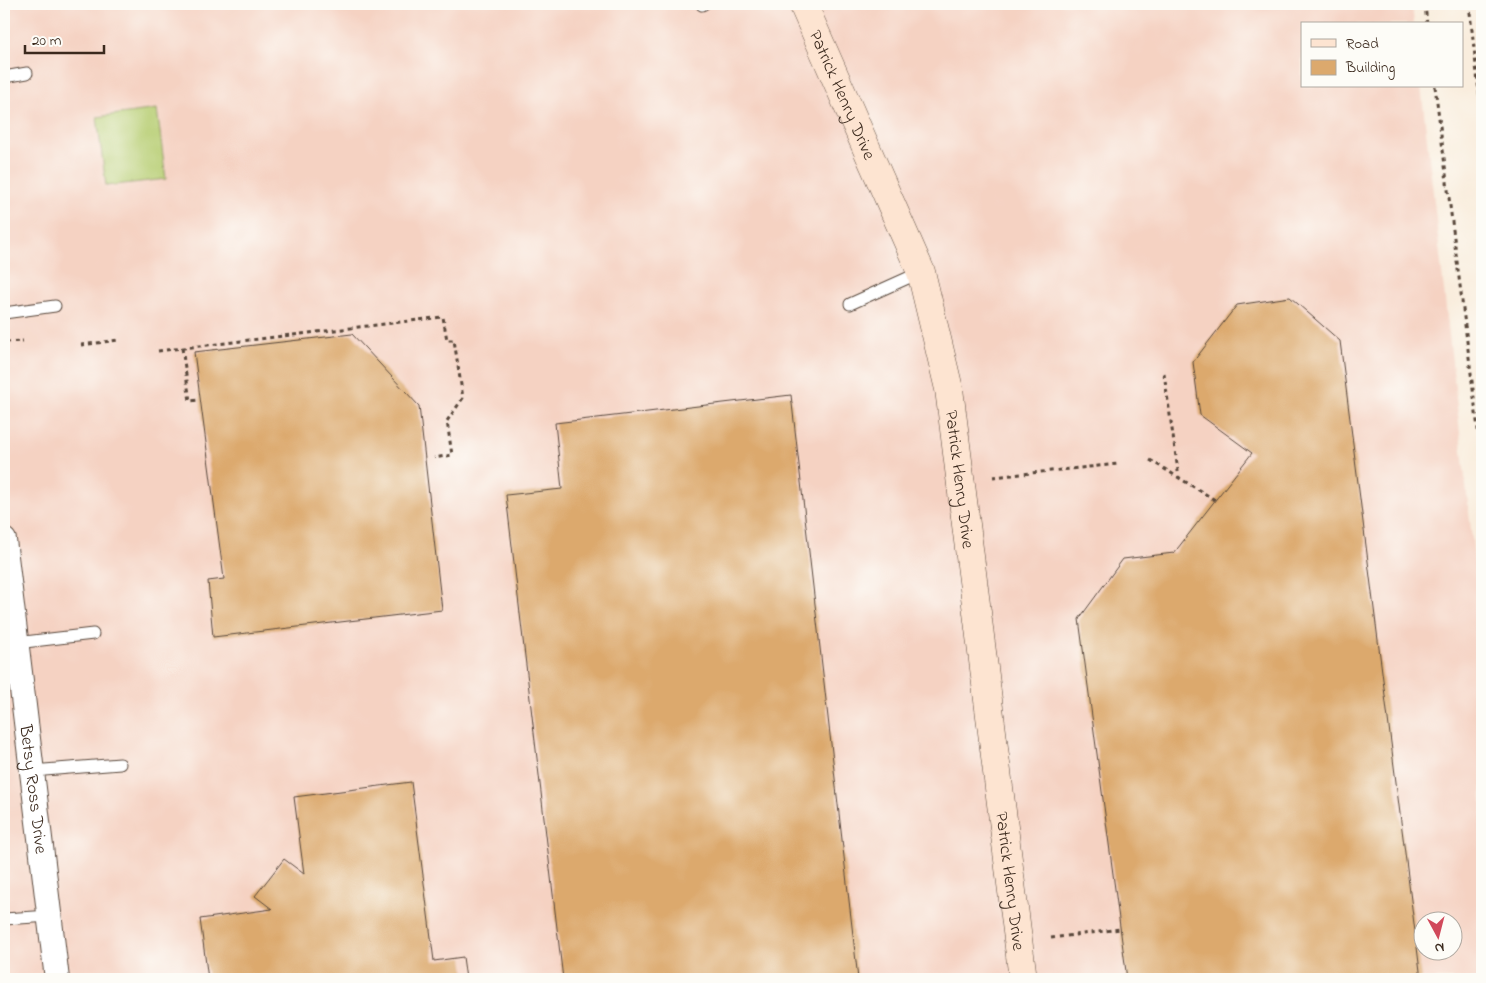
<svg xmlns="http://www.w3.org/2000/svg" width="1486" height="983" font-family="'Indie Flower',sans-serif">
<rect width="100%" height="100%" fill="#fdfcf7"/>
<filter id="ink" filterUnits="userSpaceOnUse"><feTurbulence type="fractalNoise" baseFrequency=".02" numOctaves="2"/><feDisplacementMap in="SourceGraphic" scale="10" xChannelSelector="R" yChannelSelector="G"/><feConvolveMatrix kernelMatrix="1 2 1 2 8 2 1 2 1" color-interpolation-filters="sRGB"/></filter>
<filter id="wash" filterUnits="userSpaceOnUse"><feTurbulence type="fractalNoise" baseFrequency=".0096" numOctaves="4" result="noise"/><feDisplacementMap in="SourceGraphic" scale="20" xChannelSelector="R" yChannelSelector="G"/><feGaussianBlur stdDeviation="1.12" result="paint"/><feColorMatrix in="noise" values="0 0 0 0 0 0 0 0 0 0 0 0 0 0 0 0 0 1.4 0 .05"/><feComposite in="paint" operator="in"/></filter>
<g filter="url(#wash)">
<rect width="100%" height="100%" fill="#f9eddd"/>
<!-- built -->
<path fill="#f5d2c2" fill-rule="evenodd" d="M4,4H1412L1414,24H1302V86H1421L1482,628V979H4ZM1424,920H1454V950H1424Z"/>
<!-- pitch -->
<path fill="#b7ce73" stroke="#797c48" d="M157,109L166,179L106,186L97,117Z"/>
<g id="blocks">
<!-- building -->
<g fill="#dca96d">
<path d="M1290,297L1340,341L1421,979H1127L1079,619L1123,559L1174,553L1252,453L1200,415L1193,362L1237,305Z"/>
<path d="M352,334L419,406L442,610L213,637L208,581L224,579L194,352Z"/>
<path d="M791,395L858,979H563L506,495L562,489L555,423Z"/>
<path d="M411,782L434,961L463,957L466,979H208L200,919L272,909L255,896L284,859L304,874L294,797Z"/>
</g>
</g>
</g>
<g filter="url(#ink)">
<use href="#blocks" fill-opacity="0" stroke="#58473b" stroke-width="1"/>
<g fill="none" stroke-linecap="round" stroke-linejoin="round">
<!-- lane casing -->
<g stroke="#58473b" stroke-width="13">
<g id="lane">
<path d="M702,5L704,4"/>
<path d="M4,77L27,73"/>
<path d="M850,304L921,272"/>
<path d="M4,313L55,306"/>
<path d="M16,643L93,634"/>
<path d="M32,771L120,764"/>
<path d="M4,919L50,916"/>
</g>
</g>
<!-- street casing -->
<g stroke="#58473b" stroke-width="26">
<g id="street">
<path id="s1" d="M4,540L57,979"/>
</g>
</g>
<!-- secondary casing -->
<g stroke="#58473b" stroke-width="29">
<g id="secondary">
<path id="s2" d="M803,4L921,272L949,389L1023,979"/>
</g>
</g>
<!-- path -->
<g stroke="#58473b" stroke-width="3" stroke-dasharray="4 4" stroke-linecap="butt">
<path d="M1425,4L1427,24"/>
<path d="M1469,4L1482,118"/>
<path d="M1435,86L1482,461"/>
<path d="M6,342L23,341"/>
<path d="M81,345L119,340"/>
<path d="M182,348L190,401L200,400"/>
<path d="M158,351L443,317L447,340H454L463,398L447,421L452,455L434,458"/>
<path d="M1164,373L1179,478"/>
<path d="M1150,460L1215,500"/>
<path d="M993,477L1118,464"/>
<path d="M1051,938L1121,929"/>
</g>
<!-- lane -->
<use href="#lane" stroke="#fff" stroke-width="11"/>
<!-- street -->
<use href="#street" stroke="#fff" stroke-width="24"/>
<!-- secondary -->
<use href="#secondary" stroke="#fde4d1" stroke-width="28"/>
</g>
</g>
<g text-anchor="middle" stroke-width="4" stroke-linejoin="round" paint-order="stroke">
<!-- street labels -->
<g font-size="18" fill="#3b2a1e" stroke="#fdfcf7">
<text dy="6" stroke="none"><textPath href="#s2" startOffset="99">Patrick Henry Drive</textPath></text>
<text dy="6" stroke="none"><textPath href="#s2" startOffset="504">Patrick Henry Drive</textPath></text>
<text dy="6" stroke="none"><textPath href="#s1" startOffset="251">Betsy Ross Drive</textPath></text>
<text dy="6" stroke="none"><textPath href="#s2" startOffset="909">Patrick Henry Drive</textPath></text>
</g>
</g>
<!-- margin -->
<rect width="1486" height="983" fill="none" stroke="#fdfcf7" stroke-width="20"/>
<!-- legend -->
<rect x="1301" y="22" width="162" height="65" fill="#fdfcf7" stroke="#afa8a0"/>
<rect x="1311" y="39" width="25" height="8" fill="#fde4d1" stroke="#afa8a0"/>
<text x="1346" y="48" font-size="15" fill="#3b2a1e">Road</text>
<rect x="1311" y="60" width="25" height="15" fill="#dca96d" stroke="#afa8a0"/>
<text x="1346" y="72" font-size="15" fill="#3b2a1e">Building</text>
<!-- north arrow -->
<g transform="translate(1438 936) rotate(173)"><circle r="24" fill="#fdfcf7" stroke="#afa8a0"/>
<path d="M0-4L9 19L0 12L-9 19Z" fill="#d1495b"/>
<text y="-8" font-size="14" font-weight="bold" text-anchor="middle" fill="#3b2a1e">N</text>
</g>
<!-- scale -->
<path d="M25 45v8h79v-8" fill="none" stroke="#3b2a1e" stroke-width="2.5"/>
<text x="32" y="45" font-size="15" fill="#3b2a1e" stroke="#fdfcf7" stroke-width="4" paint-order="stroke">20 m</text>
</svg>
